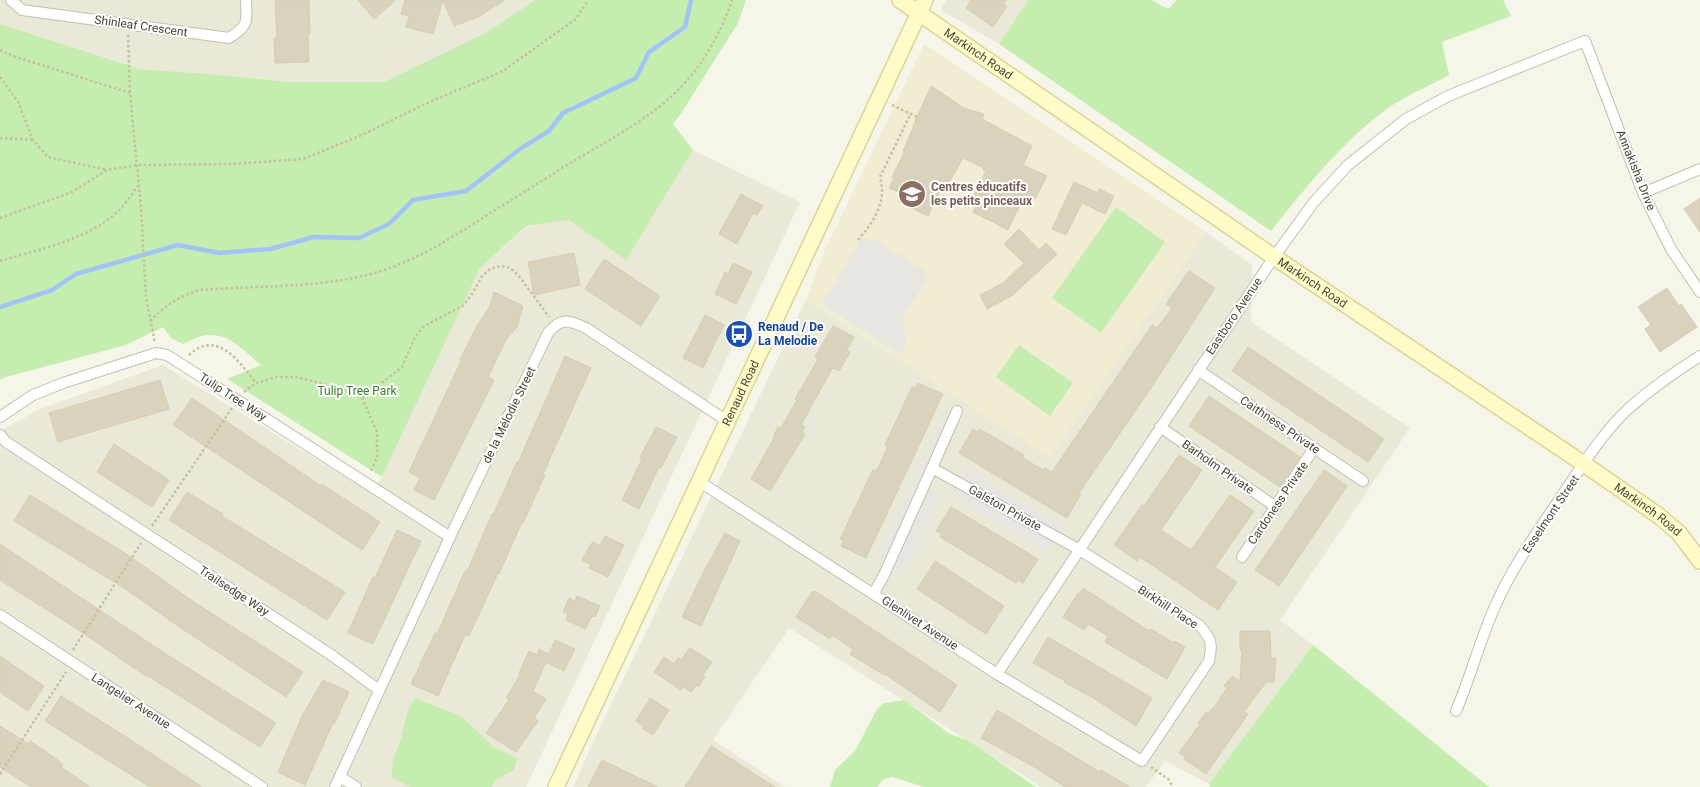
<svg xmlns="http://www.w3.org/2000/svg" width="1700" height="787" font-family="Roboto,sans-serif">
<rect width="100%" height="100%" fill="#f6f5e9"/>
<!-- residential -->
<g fill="#eae8d7">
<path d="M0,0H535L487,32L384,82H289L209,74L140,69L0,24Z"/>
<path d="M946,0H1028L999,44L941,10Z"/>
<path d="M693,150L800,202L526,787H0V431L40,409L163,365L371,493L382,477L480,268L527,226L569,220L626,259Z"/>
<path d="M1206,232L1252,265L1251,322L1410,428L1280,620L1313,645L1209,784L1165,761L1146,787H1041L789,628L713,740L785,787H573L595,738L806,300L1050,457Z"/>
</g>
<!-- education -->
<path fill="#f0edd2" d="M924,44L1206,232L1050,458L806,300L824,252Z"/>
<!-- green -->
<g fill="#c5edaf">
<path d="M535,0H746L738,23L682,112L673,124L693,150L626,260L569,220L526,226L480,268L382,477L227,379L261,365C245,352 231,334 208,335C200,335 190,341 183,344L171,338L163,327L126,345L2,378L0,380V24L140,69L209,74L289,82H384L487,32Z"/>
<path d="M1028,0H1151L1168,9L1177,0H1503L1511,16L1442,42L1449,75C1430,86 1409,94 1391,106C1343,140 1307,186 1271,231L999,44Z"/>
<path d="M1116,207L1165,242L1101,333L1052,298Z"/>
<path d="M1019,345L1073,383L1050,416L996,377Z"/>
<path d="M1313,645L1489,787H1210L1209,784Z"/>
<path d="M415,698L462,717L495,748L517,758L514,770L497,779L492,787H410L392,777C391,757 399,749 403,731C407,717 406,710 415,698Z"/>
<path d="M904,700L950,734L969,741L1036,787H924L893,777L884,779L877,787H830L835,770L855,751L877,709L884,703Z"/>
</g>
<!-- parking -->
<g fill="#e7e6e1">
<path d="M862,238L874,239L922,269L928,277L903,316L906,344L900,354L822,304Z"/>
<path d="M942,415L951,419L920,485L940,496L902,577L875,559Z"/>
<path d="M963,467L1063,526L1047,552L953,497L954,487Z"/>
</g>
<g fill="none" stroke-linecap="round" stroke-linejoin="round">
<!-- stream -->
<path stroke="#a1c4f7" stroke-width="4.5" d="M0,307L52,290L76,274L178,245L219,253L270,249L314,237L359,238L389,224L413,200L466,191L520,149L549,131L563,113L636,78L649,52L685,27L691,0"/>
</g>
<!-- building -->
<g fill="#d9d3be" stroke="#d4cdb0">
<path d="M275,0H309L310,34H308L309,62L275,63L274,38H277Z"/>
<path d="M358,0H396L374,19Z"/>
<path d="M405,0H443L433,34L406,27L409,16L401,14Z"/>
<path d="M443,0H505L478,17L454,26Z"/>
<path d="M971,0H1006L1004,4L1007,6L993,27L966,8Z"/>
<path d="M931,86L964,108L984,114L982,119L1032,146L1023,165L1047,176L1035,199L1025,194L1017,212L1014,210L1016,213L1008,230L973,212L976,206L970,203L986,171L983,170L984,168L963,158L947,186L943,184L928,216L899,202L903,194L889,188L894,178L892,177L905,151H903L914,126H913Z"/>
<path d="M1074,182L1098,193L1099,189L1114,196L1105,214L1082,203L1066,235L1052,229Z"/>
<path d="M741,194L763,206L757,215L753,213L737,244L719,234Z"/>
<path d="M1700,198V232L1684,209Z"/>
<path d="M1019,229L1039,250L1046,243L1057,254L1013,295L987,309L980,295L1003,283L1024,263L1004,244Z"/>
<path d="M574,253L580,285L534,295L528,262Z"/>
<path d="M604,259L660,296L641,326L585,289Z"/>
<path d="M733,263L752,272L736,304L715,294L725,272L728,274Z"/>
<path d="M1189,271L1215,288L1153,385L1079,493L1081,494L1067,518L959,453L973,429L978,432L980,429L1024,455L1023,458L1043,470L1045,468L1052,472L1152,325L1157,328L1172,308L1166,304Z"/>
<path d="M1667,288L1679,306L1681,304L1697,327L1660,352L1645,329L1651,325L1638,307Z"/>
<path d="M494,292L523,306L517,327L506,340L488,377L494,380L434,500L414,490L420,478L409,472L461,361L460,360L477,326L490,306Z"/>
<path d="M705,315L724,325L703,368L683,358Z"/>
<path d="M833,326L854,337L847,350L850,352L839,371L834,368L832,369L801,425L805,427L802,432L805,434L770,491L751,479L774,438L773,437L778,427L781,428L797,400L795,399L818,359L815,357Z"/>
<path d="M1248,347L1384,439L1368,462L1232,371Z"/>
<path d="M565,356L591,368L543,474L545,475L523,523L522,522L499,574L498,573L469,636L465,635L438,696L411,684L435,633L437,634L465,571L467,572L492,514L493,515L517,462L518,463Z"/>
<path d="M160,380L169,409L58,442L49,413Z"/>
<path d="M918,383L943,394L866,558L841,546L844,540L840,539L873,470L876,471L879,466L888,446L885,445L912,387L916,388Z"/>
<path d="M1209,396L1300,457L1280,487L1189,426Z"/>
<path d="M192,398L321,486L322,484L380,522L362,550L173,425Z"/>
<path d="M656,427L677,437L661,468L659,467L639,509L622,500L642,459L640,457Z"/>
<path d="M114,444L169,480L152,507L97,472Z"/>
<path d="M1179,455L1202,470L1161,530L1191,550L1230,495L1254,511L1215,567L1237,582L1218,610L1140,557L1137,561L1114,545L1142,505L1144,506Z"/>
<path d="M1324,470L1347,486L1279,586L1255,570Z"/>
<path d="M187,492L223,514L222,516L345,592L327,620L169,520Z"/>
<path d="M30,495L125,553L194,602L303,672L286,697L178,626L124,588L14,521Z"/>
<path d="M951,507L1038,559L1023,583L1018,580L1016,583L940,537L942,534L936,531Z"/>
<path d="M397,530L421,541L373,644L348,633L373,577L375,578Z"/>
<path d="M725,533L740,541L701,626L682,617L703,573Z"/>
<path d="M605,536L624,545L608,577L589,568L591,565L582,560L591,544L593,542L600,546Z"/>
<path d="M0,544L169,656L276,723L260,747L148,676L147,677L77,629L0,580Z"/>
<path d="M935,561L1004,606L986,634L917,589Z"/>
<path d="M1083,588L1149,631L1151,629L1174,643L1175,641L1185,647L1167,679L1105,642L1108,636L1088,624L1084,630L1063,617L1078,593L1079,594Z"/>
<path d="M815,591L957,685L940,712L885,674L884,675L850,654L853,649L832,635L830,639L796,617L812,592Z"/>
<path d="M577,596L600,606L595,617L592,616L585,629L566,620L568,614L563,612L569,598L575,601Z"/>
<path d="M1240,631H1270L1271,658H1276L1274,682H1266L1244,712L1248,714L1206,774L1184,759L1185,757L1179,753L1200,724L1198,723L1206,712L1208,713L1215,706L1227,688L1224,686L1232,676L1240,681L1242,650H1240Z"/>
<path d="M1048,637L1152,698L1136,726L1095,699L1064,682L1065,681L1033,663Z"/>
<path d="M555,640L575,649L564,671L546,662L533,691L546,699L534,718L538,721L516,752L486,733L509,700L506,698L521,673H519L529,651L537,655L539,649L549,654Z"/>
<path d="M690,648L712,662L703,675L705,676L698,687L696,685L691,692L684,687L681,690L654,672L664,657L674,664L678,658L681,660Z"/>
<path d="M0,656L44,686L28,711L0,692Z"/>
<path d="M323,680L349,692L334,724L333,723L305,785L278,772L302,716Z"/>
<path d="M61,696L117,731L202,787H150L45,721Z"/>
<path d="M650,698L669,710L653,735L642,728L644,726L636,721Z"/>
<path d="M997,710L1100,772L1101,770L1130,787H1065L1036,768L981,738Z"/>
<path d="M0,726L29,744L30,741L45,751L63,764L61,767L90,787H31L0,767Z"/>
<path d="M711,746L775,787H685Z"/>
<path d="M602,760L658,787H588Z"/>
</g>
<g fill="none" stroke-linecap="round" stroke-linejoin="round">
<!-- street casing -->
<g stroke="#c3bfab" stroke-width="12">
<g id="street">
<path d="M11,0L22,10L229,38C249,26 247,21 246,0"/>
<path d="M1643,193L1700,169"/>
<path d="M1198,370L1363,481"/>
<path d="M0,417L33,395L63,383L156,353L167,355L450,537"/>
<path d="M1160,427L1276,507"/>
<path d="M0,435L6,442L330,654L379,690"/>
<path d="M932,468L957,411"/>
<path d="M700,482L997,674L1142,761L1209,661C1213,643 1211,638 1199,625L1078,549L932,468L884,575L874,593"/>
<path d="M1242,557L1314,448"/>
<path d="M0,615L262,787"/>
<path d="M997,674L1274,257L1314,202L1348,165L1406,119L1448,96L1585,41L1643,193L1671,249L1700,292"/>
<path d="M1456,711C1470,678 1479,644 1493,611C1511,568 1539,530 1565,491C1584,463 1602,434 1627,410C1649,390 1675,372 1700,356"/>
<path d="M340,777L356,787"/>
<path d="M335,787L450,537L548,333C561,317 569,320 586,328L727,421"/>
</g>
</g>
<!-- secondary casing -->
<g stroke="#dad595" stroke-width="18">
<g id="secondary">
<path id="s1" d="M900,0L1274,257L1584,464L1659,516L1679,533L1700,561"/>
<path id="s2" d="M556,787L925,0"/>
</g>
</g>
<!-- path -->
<g stroke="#c6bf9b" stroke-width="2.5" stroke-dasharray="2.5 2.5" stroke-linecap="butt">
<path d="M128,35L130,93L141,208L146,297L155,343"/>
<path d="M0,50L13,56L130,93"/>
<path d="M0,77L18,102L33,140L48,157L107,170"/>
<path d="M892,105L917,117"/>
<path d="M0,138L33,140"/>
<path d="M0,218L72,192L107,170L137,165L233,164L303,159L362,135L425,104L503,71L576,19L588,0"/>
<path d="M858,240C874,221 887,203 880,177L911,113"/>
<path d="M0,261C39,249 85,241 116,213C125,205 131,195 138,186"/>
<path d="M150,321C165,306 180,295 201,290C261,285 323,289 381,271C416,260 448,240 478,221C506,203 534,186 562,168C599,145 648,121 678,90C703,65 721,33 732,0"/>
<path d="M189,355C217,328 240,363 256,383"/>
<path d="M244,392L256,383L277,377H297L348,391L362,398L377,432V458L370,472"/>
<path d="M362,398L402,367L415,337L424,326L464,305L474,291L482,276L490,269L500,266L510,268L519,276L549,317"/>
<path d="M152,526L232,408"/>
<path d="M73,650L141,543"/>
<path d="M1151,767L1168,779L1173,787"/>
<path d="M0,774L66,672"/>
</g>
<!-- street -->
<use href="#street" stroke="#fff" stroke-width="10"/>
<!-- secondary -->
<use href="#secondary" stroke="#fffcca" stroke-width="15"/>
</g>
<!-- icons -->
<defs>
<g id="school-disc" transform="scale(1.4375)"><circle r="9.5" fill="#8d6e63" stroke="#fff"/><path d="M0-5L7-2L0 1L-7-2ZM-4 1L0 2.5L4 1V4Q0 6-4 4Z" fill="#fff"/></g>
<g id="bus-disc" transform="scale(1.4375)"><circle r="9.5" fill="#1a4fb4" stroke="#fff"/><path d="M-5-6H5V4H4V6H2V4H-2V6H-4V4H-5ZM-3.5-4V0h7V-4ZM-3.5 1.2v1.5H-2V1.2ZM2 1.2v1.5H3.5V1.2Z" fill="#fff"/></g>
</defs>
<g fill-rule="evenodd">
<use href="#school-disc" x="912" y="194"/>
<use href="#bus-disc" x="739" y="334"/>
</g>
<g text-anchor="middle" stroke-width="4" stroke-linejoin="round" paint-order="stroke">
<!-- street labels -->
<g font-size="12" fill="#4b4737" stroke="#fff">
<text transform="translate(141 26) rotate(8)" y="4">Shinleaf Crescent</text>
<text dy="4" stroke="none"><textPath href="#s1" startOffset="95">Markinch Road</textPath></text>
<text transform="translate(1636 170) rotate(68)" y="4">Annakisha Drive</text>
<text dy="4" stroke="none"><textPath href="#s1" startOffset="500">Markinch Road</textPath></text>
<text transform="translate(1234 316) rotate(-56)" y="4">Eastboro Avenue</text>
<text dy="4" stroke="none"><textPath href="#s2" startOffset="435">Renaud Road</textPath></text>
<text transform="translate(233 397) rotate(33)" y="4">Tulip Tree Way</text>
<text transform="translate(509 415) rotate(-64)" y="4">de la Mélodie Street</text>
<text transform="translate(1280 425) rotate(34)" y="4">Caithness Private</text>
<text transform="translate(1218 467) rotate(35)" y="4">Barholm Private</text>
<text transform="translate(1278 503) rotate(-56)" y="4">Cardoness Private</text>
<text transform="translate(1005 508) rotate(29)" y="4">Galston Private</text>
<text dy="4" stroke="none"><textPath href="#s1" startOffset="905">Markinch Road</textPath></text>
<text transform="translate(1551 514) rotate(-56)" y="4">Esselmont Street</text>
<text transform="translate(234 591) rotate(33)" y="4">Trailsedge Way</text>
<text transform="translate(1168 607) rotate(33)" y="4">Birkhill Place</text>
<text transform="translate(920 623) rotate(33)" y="4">Glenlivet Avenue</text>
<text transform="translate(131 701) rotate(33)" y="4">Langelier Avenue</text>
</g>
<!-- education labels -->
<g font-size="12" font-weight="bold" fill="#785e54" stroke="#fff" text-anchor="start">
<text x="931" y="191">Centres éducatifs<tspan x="931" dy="14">les petits pinceaux</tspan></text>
</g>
<!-- transit labels -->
<g font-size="12" font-weight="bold" fill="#164399" stroke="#fff" text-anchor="start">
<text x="758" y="331">Renaud / De<tspan x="758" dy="14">La Melodie</tspan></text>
</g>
<!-- park labels -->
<g font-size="12" fill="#358323" stroke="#fff">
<text x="357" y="395">Tulip Tree Park</text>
</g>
</g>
</svg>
